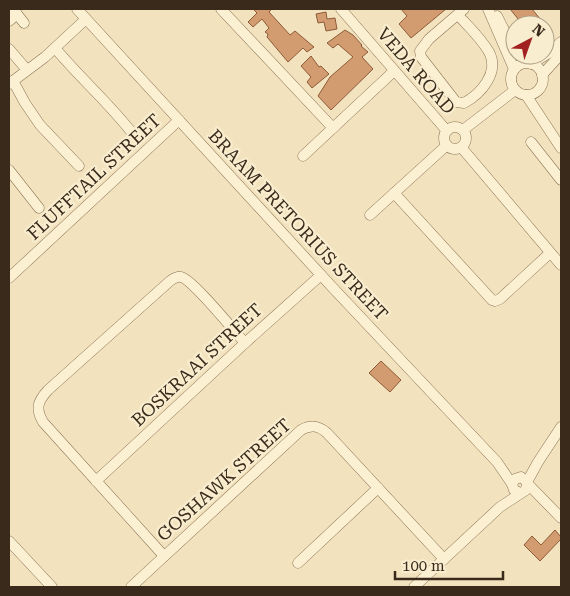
<svg xmlns="http://www.w3.org/2000/svg" width="570" height="596" font-family="'Roboto Serif',serif">
<rect width="100%" height="100%" fill="#f2e3be"/>
<!-- building -->
<g fill="#d39b70" stroke="#8d5b39">
<path d="M253,9H272L269,12L290,35L295,31L314,47L307,52L303,48L288,62L267,37L268,34L265,32L269,28L262,19L253,27L248,22L257,13Z"/>
<path d="M401,9H446L411,38L399,24L407,16Z"/>
<path d="M510,9H532L545,25H523Z"/>
<path d="M326,12L327,19L335,18L337,29L326,31L324,22L318,23L316,14Z"/>
<path d="M345,30L353,35L362,45L361,46L368,52L362,57L373,69L331,110L318,96L330,77L353,57L338,44L333,48L327,43Z"/>
<path d="M311,56L319,67L321,66L329,74L312,88L307,82L311,77L301,66Z"/>
<path d="M381,361L401,380L390,392L369,373Z"/>
<path d="M555,530L561,537V539L540,561L524,545L532,536L541,545Z"/>
</g>
<g fill="none" stroke-linecap="round" stroke-linejoin="round">
<!-- minor casing -->
<g stroke="#8b7355" stroke-width="11">
<g id="minor">
<path d="M13,9L24,23"/>
<path d="M77,9L333,288L497,462L512,484"/>
<path d="M221,9L333,128"/>
<path d="M341,9L447,131"/>
<path d="M488,9L514,69"/>
<path d="M458,15C468,26 481,38 489,52C500,72 481,94 464,103L456,102L421,57L420,51L429,39L464,9"/>
<path d="M497,16L515,52"/>
<path d="M9,21L17,14"/>
<path d="M55,48C80,78 109,103 133,134"/>
<path d="M9,49L27,70"/>
<circle cx="527" cy="79" r="16"/>
<path d="M531,64L549,53L561,42"/>
<path d="M542,75L561,54"/>
<path d="M13,81L25,103L40,125L79,166"/>
<path d="M9,84L45,57L86,19"/>
<path d="M526,95L561,148"/>
<circle cx="455" cy="138" r="11"/>
<path d="M463,130L515,90"/>
<path d="M531,142L561,180"/>
<path d="M461,147L561,265"/>
<path d="M303,156L394,71"/>
<path d="M9,170L39,208"/>
<path d="M394,193L492,300L495,301L500,299L550,253"/>
<path d="M370,215L447,145"/>
<path d="M9,278L179,120"/>
<path d="M96,481L245,343L321,275"/>
<path d="M527,482L538,462L561,427"/>
<path d="M528,484L561,518"/>
<path d="M9,541L52,587"/>
<path d="M164,556L43,422C35,408 38,401 48,390L170,281C173,279 177,276 181,277C192,279 235,332 245,343"/>
<path d="M298,563L378,488"/>
<path d="M131,587L301,430C311,424 319,426 327,433L444,559"/>
<path d="M414,587L500,507L526,490L527,482L521,477L515,479L512,484L514,490L520,493"/>
</g>
</g>
<!-- minor -->
<use href="#minor" stroke="#fcf0d2" stroke-width="10"/>
</g>
<g text-anchor="middle" stroke-width="4.5" stroke-linejoin="round" paint-order="stroke">
<!-- street labels -->
<g font-size="18" fill="#392a1b" stroke="#f8edce">
<text transform="translate(416 71) rotate(49)" y="6">VEDA ROAD</text>
<text transform="translate(94 177) rotate(-43)" y="6">FLUFFTAIL STREET</text>
<text transform="translate(298 225) rotate(47)" y="6">BRAAM PRETORIUS STREET</text>
<text transform="translate(197 365) rotate(-43)" y="6">BOSKRAAI STREET</text>
<text transform="translate(224 480) rotate(-42)" y="6">GOSHAWK STREET</text>
</g>
</g>
<!-- border -->
<rect width="570" height="596" fill="none" stroke="#392a1b" stroke-width="20"/>
<!-- north arrow -->
<g transform="translate(530 40) rotate(41)"><circle r="24" fill="#f8edce" stroke="#ac9f86"/>
<path d="M0-4L9 19L0 12L-9 19Z" fill="#a02120"/>
<text y="-8" font-size="14" font-weight="bold" text-anchor="middle" fill="#392a1b">N</text>
</g>
<!-- scale -->
<path d="M395 571v8h108v-8" fill="none" stroke="#392a1b" stroke-width="2.5"/>
<text x="402" y="571" font-size="15" fill="#392a1b" stroke="#f8edce" stroke-width="4" paint-order="stroke">100 m</text>
</svg>
